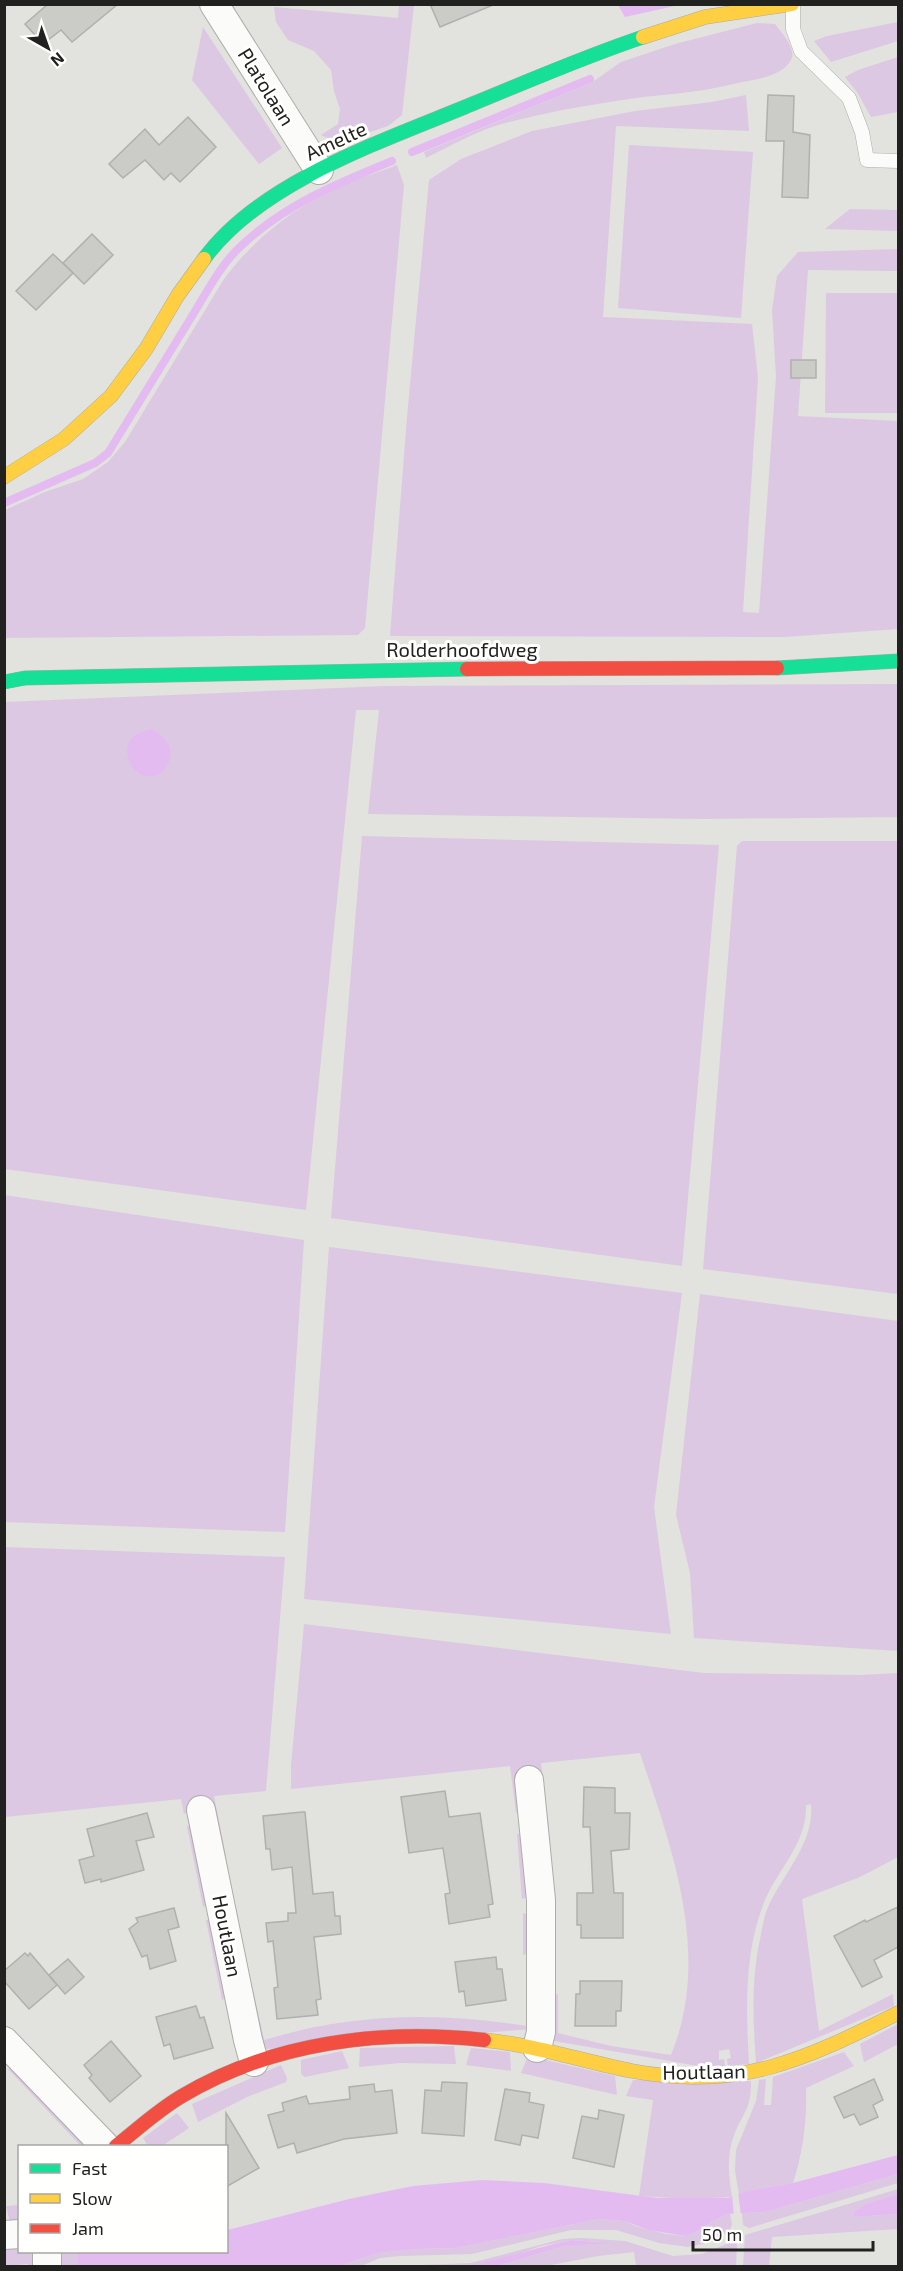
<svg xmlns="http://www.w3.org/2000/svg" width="903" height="2271" font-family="'Exo 2',sans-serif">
<rect width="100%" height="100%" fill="#e2e2df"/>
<!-- green -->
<g fill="#dcc8e2">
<path d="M399,5H414L402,115L388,126L338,143L321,135L338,124L340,109L334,91L331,70L314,51L288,40L276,22L274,7L398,18Z"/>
<path d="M898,22V41L831,62L814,41L827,36Z"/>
<path d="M757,23L775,24C781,32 797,49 791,60C781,78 751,80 733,84C695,94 655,94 616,101C581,106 544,113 509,122C480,129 452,145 426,158L424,152L591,83L621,62L675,44Z"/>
<path d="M203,27L282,148L259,164L192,80Z"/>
<path d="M898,57V112L871,117L857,92L845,77L858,70Z"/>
<path d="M746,95L749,131L616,126L603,317L752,324L758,378L743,612L759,613L776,377L772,310L777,276L798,252L898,249V271L808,270L798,416L898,421V629L784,637L390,636L407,417L429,180L461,159L532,131L635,111L712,102Z"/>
<path d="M629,145L753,152L741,318L618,308Z"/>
<path d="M397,165L404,185L365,628L358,635L5,638V510L45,492L83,479L108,462L125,442L224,279C253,240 292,209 336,188C355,179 377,173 397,165Z"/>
<path d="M850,209L898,210V231L825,229Z"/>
<path d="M826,293H898V413H825Z"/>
<path d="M898,684V817L701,819L368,814L379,710H356L306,1210L5,1169V702L385,686Z"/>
<path d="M362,836L719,845L682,1266L331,1218Z"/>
<path d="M742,841H898V1294L703,1269L737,846Z"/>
<path d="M4,1195L304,1240L285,1532L5,1522Z"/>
<path d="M329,1247L682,1293L654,1507L671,1634L304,1599Z"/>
<path d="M700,1294L898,1321V1651L694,1638L690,1573L676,1515Z"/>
<path d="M5,1547L285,1557L266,1791L214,1796L226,1856L217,1854L194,1809L184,1814L181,1799L5,1817Z"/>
<path d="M304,1624L704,1673L861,1675L898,1673V1857L860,1877L802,1899L819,2031L893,1994L894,2006L756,2063C753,2020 751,1981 760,1939C762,1930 763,1921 766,1912C780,1876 815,1845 811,1804L806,1805C807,1845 776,1870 763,1905C744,1955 746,2011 749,2064L728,2066L727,2059L731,2058L729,2049L719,2051V2060L724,2059L725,2066L710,2068L554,2041L549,1997L558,1994V2033L611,2046L671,2055C712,1955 672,1849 640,1753L541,1763L549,1827L540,1824L525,1809L516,1813L510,1766L291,1789V1765Z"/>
<path d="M187,1826L198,1827L213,1903L203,1907Z"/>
<path d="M517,1834H527L533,1895L522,1899Z"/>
<path d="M523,1913L533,1916L535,1950L523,1955Z"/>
<path d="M206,1920H217L231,1994L222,2000Z"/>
<path d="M526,1965L536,1967L533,2029L266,2049L245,1995L253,1989L264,2040C283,2035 302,2029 321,2026C390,2013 458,2015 526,2026Z"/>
<path d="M898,2024V2044L864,2062L860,2044Z"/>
<path d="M454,2046L456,2064L400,2063L359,2067L360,2048Z"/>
<path d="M471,2048L510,2052L511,2071L466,2065Z"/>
<path d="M342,2051L349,2068L305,2077L301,2074V2060Z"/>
<path d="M844,2052L854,2066L806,2088C807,2121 803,2152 793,2183L750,2190L739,2195L735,2171L736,2150L756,2101L759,2080L766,2079L764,2105H771L773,2077Z"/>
<path d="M528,2056L615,2076L617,2095L521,2073Z"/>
<path d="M18,2064L94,2146H81L8,2069Z"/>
<path d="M281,2065L287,2078L286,2082L247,2097L198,2122L192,2104Z"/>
<path d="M633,2080L751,2081C752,2107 743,2113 734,2135C726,2156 729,2176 732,2197L691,2199L639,2196L653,2100L626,2096Z"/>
<path d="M177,2113L189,2128L162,2146H148L143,2138Z"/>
<path d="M898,2174V2183L749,2228L743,2225L742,2213L765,2212Z"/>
<path d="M898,2189V2194L868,2203L854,2211L853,2217L898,2214V2229L772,2237L769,2266H743L745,2235Z"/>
<path d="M19,2205V2226L11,2227L6,2206Z"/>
<path d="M726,2214H730L732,2224L730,2230L711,2242L688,2247L659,2243L616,2230H571L472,2254L400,2256L380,2258L361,2266H340L377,2253L419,2249L457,2248L599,2219L624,2221L635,2226L666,2234L684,2236L694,2233Z"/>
<path d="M582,2238L625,2241L673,2256L702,2254L734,2241L737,2243L736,2266H636L634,2252L598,2256L546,2266H497L565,2246L600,2242L572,2240L541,2246L511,2257L471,2266H398L471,2263L562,2239Z"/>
<path d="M19,2240L20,2252H37L39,2266H28V2264L5,2266L4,2242Z"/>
<path d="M57,2252H78L79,2266H56Z"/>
</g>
<!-- water -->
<g fill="#e4bbf1">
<path d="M618,5H679L625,17Z"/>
<path d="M152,729C166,737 177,751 166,767C143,800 99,738 152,729Z"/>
<path d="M898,2155V2174L765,2212L726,2214L694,2233L685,2236L649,2230L624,2221L599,2219L457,2248L419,2249L377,2253L340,2266H78V2252H226L227,2230L349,2199L413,2186L482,2180L544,2183L657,2198H728L750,2190L793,2183Z"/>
<path d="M898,2194V2214L853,2217L854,2211L868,2203Z"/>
<path d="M572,2240L610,2243L565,2246L497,2266H471C505,2258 538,2247 572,2240Z"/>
</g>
<!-- pier -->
<path fill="#e2e2df" d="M738,2192L741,2216L734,2217L732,2194Z"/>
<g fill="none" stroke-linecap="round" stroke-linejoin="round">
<!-- stream -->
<g stroke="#e4bbf1" stroke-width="8">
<path d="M412,152L590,79"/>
<path d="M4,503L95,463L108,453C135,409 162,365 189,321C205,296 219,266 241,246C284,205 338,183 392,161"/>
</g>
</g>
<!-- building -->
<g fill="#cbcbc8" stroke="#b0b0ae" stroke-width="1.5">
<path d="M48,4H118L72,42L61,30L43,44L25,24Z"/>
<path d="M430,4H493V5L440,27Z"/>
<path d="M768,95L794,96L793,132L810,135L808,198L782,197L784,141H766Z"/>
<path d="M188,117L216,147L180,182L171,173L164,180L145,160L123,178L109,164L145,129L159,145Z"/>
<path d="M92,234L113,255L84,284L63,263Z"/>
<path d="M53,254L73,273L36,310L16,291Z"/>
<rect x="791" y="360" width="25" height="18"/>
<path d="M584,1787L615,1788V1813H630L629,1849L611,1851L614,1893H623V1938H581V1925H577V1893H593L590,1827H583Z"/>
<path d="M445,1791L449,1817L480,1813L493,1904L488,1905L490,1917L449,1924L445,1894L450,1893L443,1848L409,1853L401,1797Z"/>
<path d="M302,1812H305L313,1894L333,1892L335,1916H340L341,1934L314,1937L321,1999L316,2000L318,2015L277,2019L274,1988L278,1987L273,1941L268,1942L266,1923L288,1921V1913H296L292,1867L272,1870L270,1849H266L263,1816Z"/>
<path d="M147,1813L154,1837L136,1841L144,1870L101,1882V1879L85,1883L79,1860L94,1856L87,1829Z"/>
<path d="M898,1907V1947L874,1960L882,1977L862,1987L834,1936L865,1920L866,1922Z"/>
<path d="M174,1908L179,1927L168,1930L176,1961L150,1969L147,1955L142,1957L129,1929L138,1922L136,1918Z"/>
<path d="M25,1953L28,1956L30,1953L57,1985L29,2009L4,1981V1971Z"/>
<path d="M496,1957L497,1969H502L506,2000L466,2006L464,1991L459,1992L455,1962Z"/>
<path d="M68,1959L84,1977L65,1994L49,1975Z"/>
<path d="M580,1981H622L621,2011H616V2026H575L576,1994H580Z"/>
<path d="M196,2006L200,2018L204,2017L213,2048L174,2059L170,2044L164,2046L156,2017Z"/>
<path d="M111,2041L141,2076L110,2102L89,2078L92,2075L84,2065Z"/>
<path d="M874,2079L883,2100L873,2105L878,2117L860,2125L854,2114L844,2118L834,2097Z"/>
<path d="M442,2082L467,2083L464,2136L422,2133L425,2090L441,2091Z"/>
<path d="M374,2084L375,2092L392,2090L397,2133L344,2139L297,2153L294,2143L278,2148L268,2115L284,2111L282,2103L306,2096L309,2104L350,2099L349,2087Z"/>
<path d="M505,2089L530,2093L529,2102L544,2105L538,2138L522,2135L520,2145L495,2140Z"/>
<path d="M599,2110L624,2115L614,2167L573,2158L582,2116L598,2119Z"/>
<path d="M226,2113L259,2168L226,2187Z"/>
</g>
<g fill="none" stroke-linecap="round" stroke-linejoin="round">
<!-- lane casing -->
<g stroke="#acaca9" stroke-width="15">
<path id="lane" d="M793,4V29L801,51L849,98L862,132L867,160L898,161"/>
</g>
<!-- street casing -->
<g stroke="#acaca9" stroke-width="30">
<g id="street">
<path d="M214,4L319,170"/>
<path d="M529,1780L541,1900V2032L537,2048"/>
<path d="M201,1810L248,2040L254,2062"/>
<path d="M4,2041L105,2146"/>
<path d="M4,2235L20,2234"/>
<path d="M47,2252V2266"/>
</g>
</g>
<!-- fast casing -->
<g stroke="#acaca9" stroke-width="15">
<g id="fast">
<path d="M204,259C259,183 380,142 465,107C524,83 583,57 643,37"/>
<path d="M777,668L898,661"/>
<path d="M4,682L25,678L467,669"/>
</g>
</g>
<!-- slow casing -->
<g stroke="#acaca9" stroke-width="15">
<g id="slow">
<path d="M643,37L705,17L792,4"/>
<path d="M4,477L64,439L111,396L146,349L178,295L204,259"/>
<path d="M484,2040C534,2045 582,2061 632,2071C740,2091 804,2060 898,2013"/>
</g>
</g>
<!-- jam casing -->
<g stroke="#acaca9" stroke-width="15">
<g id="jam">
<path d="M467,669L777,668"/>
<path d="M116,2146C138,2129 158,2110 182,2096C273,2042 381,2029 484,2040"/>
</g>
</g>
<!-- lane -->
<use href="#lane" stroke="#fbfbfa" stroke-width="14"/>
<!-- street -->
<use href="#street" stroke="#fbfbfa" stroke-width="28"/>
<!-- fast -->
<use href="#fast" stroke="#16e098" stroke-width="14"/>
<!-- slow -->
<use href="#slow" stroke="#ffcf43" stroke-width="14"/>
<!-- jam -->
<use href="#jam" stroke="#f24e42" stroke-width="14"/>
</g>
<g text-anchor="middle" stroke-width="6" stroke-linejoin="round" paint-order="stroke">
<!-- street labels -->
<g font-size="20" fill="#21211f" stroke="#fffffe">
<text transform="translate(266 87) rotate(58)" y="7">Platolaan</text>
<text transform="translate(336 141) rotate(-25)" y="7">Amelte</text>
<text x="462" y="657">Rolderhoofdweg</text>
<text transform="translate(227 1936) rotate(79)" y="7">Houtlaan</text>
<text transform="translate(704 2072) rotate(-1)" y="7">Houtlaan</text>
</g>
</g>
<!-- border -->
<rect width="903" height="2271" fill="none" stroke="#21211f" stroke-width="12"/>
<!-- legend -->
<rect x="18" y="2145" width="210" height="108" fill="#fffffe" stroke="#a6a6a5" stroke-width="1.5"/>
<rect x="30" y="2164" width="30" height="9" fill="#16e098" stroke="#a6a6a5" stroke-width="1.5"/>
<text x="72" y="2175" font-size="18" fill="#21211f">Fast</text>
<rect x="30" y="2194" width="30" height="9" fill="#ffcf43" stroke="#a6a6a5" stroke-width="1.5"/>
<text x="72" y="2205" font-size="18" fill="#21211f">Slow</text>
<rect x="30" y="2224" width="30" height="9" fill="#f24e42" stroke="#a6a6a5" stroke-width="1.5"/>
<text x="72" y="2235" font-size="18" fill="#21211f">Jam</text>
<!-- north arrow -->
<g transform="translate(48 48) rotate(140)" stroke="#fffffe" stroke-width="4.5" paint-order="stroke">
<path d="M0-4.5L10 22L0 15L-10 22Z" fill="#21211f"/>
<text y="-9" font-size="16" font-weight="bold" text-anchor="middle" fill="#21211f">N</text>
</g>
<!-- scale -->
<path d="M693 2241v9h180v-9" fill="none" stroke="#21211f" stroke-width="3"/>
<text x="702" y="2241" font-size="18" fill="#21211f" stroke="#fffffe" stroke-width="4.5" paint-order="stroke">50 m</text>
</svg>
